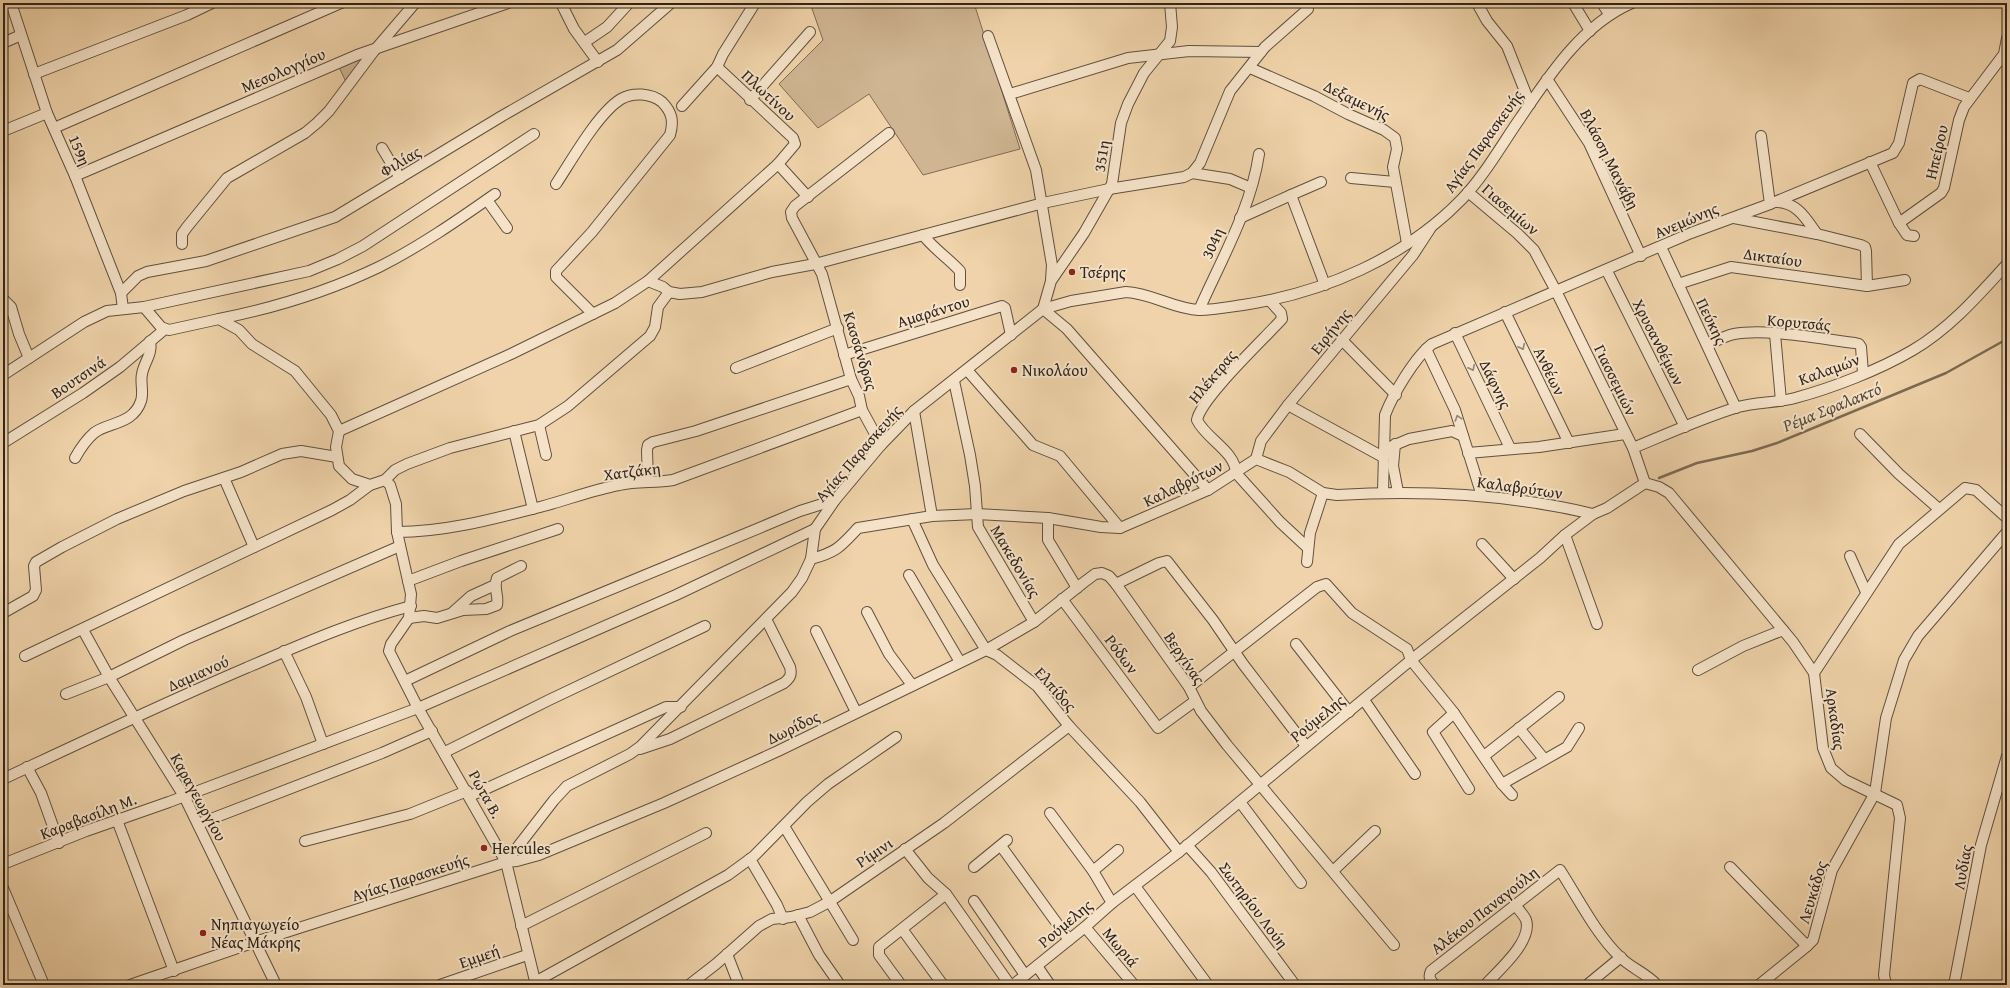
<svg xmlns="http://www.w3.org/2000/svg" width="2010" height="988" font-family="'Gentium Book Plus',serif">
<rect width="100%" height="100%" fill="#f0d3aa"/>
<filter id="stains"><feTurbulence type="fractalNoise" baseFrequency=".005" numOctaves="4"/><feColorMatrix values="0 0 0 0 .2 0 0 0 0 .09 0 0 0 0 .02 0 0 0 .5 -.17"/></filter>
<radialGradient id="worn" r=".72"><stop offset=".6" stop-color="#630" stop-opacity="0"/><stop offset="1" stop-color="#630" stop-opacity=".3"/></radialGradient>
<!-- green -->
<g fill="#cfb592" stroke="#7f6c58">
<path d="M810,3H974L1020,149L923,175L869,94L818,128L779,84L823,40Z"/>
<path d="M364,57L346,82L339,67Z"/>
</g>
<g fill="none" stroke-linecap="round" stroke-linejoin="round">
<!-- stream -->
<path stroke="#7b6a55" stroke-width="2.5" d="M1659,478L1697,463L1752,451L1777,443L1946,373L2007,339"/>
<!-- minor casing -->
<g stroke="#5f5040" stroke-width="12">
<g id="minor">
<path d="M11,3L47,113L75,176L121,293L123,309"/>
<path d="M561,3L574,29L598,62"/>
<path d="M1477,3L1487,21L1507,46L1530,104"/>
<path d="M1573,3L1590,31"/>
<path d="M1602,3L1609,14"/>
<path d="M988,36L1036,170L1052,265L1051,280"/>
<path d="M585,42L607,27L629,3"/>
<path d="M3,43L21,35"/>
<path d="M1250,68L1314,96L1348,114L1384,130L1395,138L1397,149L1393,167L1407,243"/>
<path d="M34,74L187,15L212,3"/>
<path d="M1547,79L1589,143L1641,256"/>
<path d="M1010,94L1128,58L1189,51L1261,52"/>
<path d="M750,100L810,32"/>
<path d="M682,106L717,67L723,54L755,3"/>
<path d="M54,128L341,3"/>
<path d="M3,131L47,113"/>
<path d="M1761,136L1770,204"/>
<path d="M382,148L400,178"/>
<path d="M1870,162L1899,223L1941,193L1944,188L1959,120L1964,107L2004,54L2007,38"/>
<path d="M778,164L808,197"/>
<path d="M1192,173L1230,179L1251,188"/>
<path d="M75,176L357,55L508,3"/>
<path d="M1351,178L1395,182"/>
<path d="M1321,182L1291,195L1325,285"/>
<path d="M556,184C572,160 598,113 621,99C633,92 651,93 662,102C672,112 674,121 670,135L592,232L556,271V277L593,314"/>
<path d="M1468,192L1518,234L1534,250L1556,291L1633,448L1645,483"/>
<path d="M487,200L507,228"/>
<path d="M1777,202C1798,203 1806,219 1817,234"/>
<path d="M1240,218L1291,195"/>
<path d="M1734,218L1817,234L1861,245L1865,247L1866,251L1867,286"/>
<path d="M1899,223L1907,235L1914,236"/>
<path d="M923,235C934,249 948,258 960,271V285"/>
<path d="M182,244V234L187,227L227,178L305,133L317,123L329,111L374,51L415,3"/>
<path d="M1661,247L1736,408"/>
<path d="M1607,271L1685,427"/>
<path d="M648,281L663,287L669,292L680,294L702,292L772,272L815,264L1043,203L1109,189L1184,177L1192,173L1200,163L1230,91L1265,47L1308,9"/>
<path d="M1678,284L1731,267L1867,286L1905,280"/>
<path d="M121,293L138,276L147,272L206,261L335,217L502,116L617,50L671,3"/>
<path d="M3,299L11,307L19,334L29,358"/>
<path d="M1270,301L1281,313L1282,319C1264,339 1201,398 1197,420C1206,439 1235,451 1236,473L1280,522L1308,548"/>
<path d="M144,307L309,271L338,259L363,246L534,134"/>
<path d="M1043,309L1051,281L1084,233L1112,184L1121,123L1128,104L1144,73L1170,41L1172,27L1170,3"/>
<path d="M1043,309L1067,329L1208,490"/>
<path d="M1199,310C1221,260 1251,209 1259,154"/>
<path d="M1505,312L1569,443"/>
<path d="M219,319C274,308 329,291 379,267C419,247 458,220 495,194"/>
<path d="M1455,333L1510,448"/>
<path d="M1775,334L1781,401"/>
<path d="M1342,340L1396,395"/>
<path d="M1708,345C1716,341 1724,336 1734,334C1766,328 1821,339 1855,343L1859,344L1861,347L1863,373"/>
<path d="M1426,349L1455,410L1482,496"/>
<path d="M844,355L1002,306L1005,308L1011,335"/>
<path d="M736,368L838,328"/>
<path d="M967,370L1033,445L1060,456L1120,528"/>
<path d="M3,375L84,322L107,311L144,307L161,327L169,330L219,319L239,330L252,344L295,371L331,415L339,431L336,447L339,466L352,479L370,485L385,480L395,470L407,464L450,448L539,425L568,406L650,336L655,327L658,307L669,292"/>
<path d="M954,381L970,455L975,486L978,527L1034,622"/>
<path d="M1288,405L1383,457L1390,447L1409,439L1452,431L1463,436"/>
<path d="M914,411L932,516"/>
<path d="M539,425L546,455"/>
<path d="M339,431L511,354L615,303L648,281L778,164L795,144L793,138L717,67"/>
<path d="M514,431L533,509"/>
<path d="M1860,434L1899,474L1939,509"/>
<path d="M3,443L83,393L120,367L165,329"/>
<path d="M1395,444L1393,466L1398,492"/>
<path d="M881,445L862,410L859,396L851,379L822,274L792,218L791,212L795,206L889,133"/>
<path d="M1633,448C1667,434 1702,418 1738,407C1756,402 1776,403 1795,398C1832,388 1879,370 1913,350C1950,328 1978,296 2007,264"/>
<path d="M1468,453L1539,447L1625,434"/>
<path d="M75,458C80,449 86,440 94,433C108,422 133,425 141,401C144,392 140,383 142,374C144,362 153,354 150,341"/>
<path d="M1256,459L1289,472L1323,493L1337,495C1423,490 1509,494 1593,514"/>
<path d="M1256,459L1261,441L1288,405L1413,255L1430,229"/>
<path d="M224,478L254,547"/>
<path d="M385,480L390,485L396,504L397,532L411,594L409,618L391,644L389,651L418,708L506,862L536,985"/>
<path d="M648,482L647,450L648,445L653,442L696,431L851,379"/>
<path d="M1645,483L1659,487L1669,493L1793,642L1814,673L1823,748L1831,768L1845,780L1897,805L1900,818L1884,975L1886,985"/>
<path d="M1383,492L1385,415C1393,394 1415,357 1432,344L1691,233L1770,204L1893,153L1899,143L1913,83L1920,79L1969,98"/>
<path d="M1048,518V540L1077,588"/>
<path d="M912,519L933,565L986,650L997,655L1037,686L1069,726L1140,802L1179,852"/>
<path d="M397,532C446,532 493,519 540,507C567,500 592,490 619,485C637,481 655,483 673,480L862,410"/>
<path d="M1565,535L1597,624"/>
<path d="M1482,544L1514,579"/>
<path d="M1850,556L1866,592"/>
<path d="M811,559C837,552 840,547 858,528L932,516L977,514L1048,518L1101,527L1120,528L1208,490L1256,459"/>
<path d="M1307,562L1310,533L1323,493"/>
<path d="M909,575L960,662"/>
<path d="M408,581L461,561L558,529"/>
<path d="M1116,584L1159,563L1167,561L1213,620L1243,664L1306,746"/>
<path d="M1062,599L1158,728L1195,701"/>
<path d="M867,612L889,654L912,685"/>
<path d="M3,613L33,596L36,590L34,566L36,562L62,547L117,519L184,491L241,472L282,454L301,451L337,457"/>
<path d="M452,613L471,596L495,585"/>
<path d="M409,618L424,616L437,618L463,610L486,609L497,605C499,595 493,588 497,578L521,566"/>
<path d="M83,630L109,677L184,796L276,985"/>
<path d="M816,631L856,712"/>
<path d="M1296,644L1349,712"/>
<path d="M284,651L306,697L323,744"/>
<path d="M25,656L332,510L350,500L370,485"/>
<path d="M1698,670L1743,646L1783,630"/>
<path d="M1814,673L1899,544L1965,488L1976,490L2007,518"/>
<path d="M405,681L510,631L764,526L800,511L835,500"/>
<path d="M1189,687L1317,587L1326,584L1352,613L1407,649L1411,660L1454,713L1502,784L1512,795"/>
<path d="M66,694L109,677L184,640L400,546"/>
<path d="M1364,700L1415,774"/>
<path d="M1454,713L1433,732L1469,789"/>
<path d="M1519,728L1544,759"/>
<path d="M640,749L670,739L784,683C790,678 792,675 790,667L766,619"/>
<path d="M445,752L549,700L705,626"/>
<path d="M1484,756L1559,697"/>
<path d="M27,767L41,793L59,843"/>
<path d="M3,779C84,741 164,703 246,668C300,645 354,621 411,606"/>
<path d="M1502,784L1567,747L1579,728"/>
<path d="M470,796L666,707H681"/>
<path d="M1240,802L1301,883"/>
<path d="M1050,813L1093,871L1112,903"/>
<path d="M117,820L174,971"/>
<path d="M198,824L382,753L432,731"/>
<path d="M784,826L853,940"/>
<path d="M305,841L410,814L467,791"/>
<path d="M1187,845L1211,872L1295,985"/>
<path d="M1001,846L1069,940"/>
<path d="M905,849L928,878L946,894L1010,985"/>
<path d="M750,859L777,905L783,919"/>
<path d="M506,862L517,861L539,855L664,803L778,751L986,650L1034,622L1083,583L1095,574L1102,573L1109,576L1116,584L1189,687L1201,711L1227,745L1394,945"/>
<path d="M3,864L86,831L169,802L418,708L676,595L815,529"/>
<path d="M974,867L1007,840"/>
<path d="M1730,867L1807,946"/>
<path d="M1093,871L1118,850"/>
<path d="M1333,871L1375,831"/>
<path d="M1135,886L1208,985"/>
<path d="M3,888L44,985"/>
<path d="M974,901L1025,975"/>
<path d="M798,915L819,955L840,985"/>
<path d="M521,926L706,833"/>
<path d="M1085,927L1134,985"/>
<path d="M902,929L943,985"/>
<path d="M727,954L739,985"/>
<path d="M1037,966L1050,985"/>
<path d="M535,982L728,875L754,856L807,802L828,784L896,737"/>
<path d="M130,985L255,942L506,862L554,800L567,786L630,754L641,746L792,592L802,578L811,559L815,529L835,500L881,445L914,411L1043,309L1071,301L1126,292C1151,293 1174,309 1199,310C1214,310 1229,307 1243,305C1323,293 1405,258 1462,199C1485,175 1502,144 1521,117C1550,74 1583,24 1632,3"/>
<path d="M440,985L527,955"/>
<path d="M689,985L716,964L759,926L772,919L791,917L810,912L829,902L944,823L1069,726"/>
<path d="M901,985L879,955V947L946,894"/>
<path d="M1013,985L1085,927L1112,903L1179,852L1411,660L1540,558L1565,535L1593,514L1607,508L1645,483"/>
<path d="M1435,985C1430,980 1428,977 1431,971L1560,870C1578,898 1596,934 1620,957C1631,968 1646,973 1657,985"/>
<path d="M1485,985C1498,971 1533,941 1526,920C1524,915 1518,909 1515,905"/>
<path d="M1587,985L1621,957"/>
<path d="M1759,985L1807,946L1813,940L1832,870L1875,793L1886,718L1904,660L1918,636L2007,532"/>
<path d="M1954,985L1981,845L2007,756"/>
</g>
</g>
<!-- minor -->
<use href="#minor" stroke="#f5e2c8" stroke-width="10"/>
</g>
<!-- one-way arrows -->
<defs><path id="oneway-chevron" d="M-2-3.5L2.5 0L-2 3.5" fill="none" stroke-width="1.6" stroke-linecap="round" stroke-linejoin="round"/></defs>
<g stroke="#928372">
<use href="#oneway-chevron" transform="translate(1522 347) rotate(64)"/>
<use href="#oneway-chevron" transform="translate(1472 368) rotate(64)"/>
<use href="#oneway-chevron" transform="translate(1458 418) rotate(-108)"/>
</g>
<!-- markers -->
<g fill="#8f2418" stroke="#f5e2c8" stroke-width="1.5">
<circle cx="1072" cy="272" r="4"/>
<circle cx="1014" cy="370" r="4"/>
<circle cx="484" cy="848" r="4"/>
<circle cx="203" cy="933" r="4"/>
</g>
<g text-anchor="middle" stroke-width="4" stroke-linejoin="round" paint-order="stroke">
<!-- street labels -->
<g font-size="16" fill="#2f241d" stroke="#f5e2c8">
<text transform="translate(283 70) rotate(-23)" y="6">Μεσολογγίου</text>
<text transform="translate(769 95) rotate(43)" y="6">Πλωτίνου</text>
<text transform="translate(1357 100) rotate(26)" y="6">Δεξαμενής</text>
<text transform="translate(1483 141) rotate(-54)" y="6">Αγίας Παρασκευής</text>
<text transform="translate(80 150) rotate(67)" y="6">159η</text>
<text transform="translate(1936 152) rotate(-77)" y="6">Ηπείρου</text>
<text transform="translate(1101 156) rotate(-81)" y="6">351η</text>
<text transform="translate(1610 159) rotate(63)" y="6">Βλάσση Μανάβη</text>
<text transform="translate(400 161) rotate(-31)" y="6">Φιλίας</text>
<text transform="translate(1511 209) rotate(41)" y="6">Γιασεμίων</text>
<text transform="translate(1686 220) rotate(-23)" y="6">Ανεμώνης</text>
<text transform="translate(1212 243) rotate(-66)" y="6">304η</text>
<text transform="translate(1773 257) rotate(8)" y="6">Δικταίου</text>
<text transform="translate(933 311) rotate(-17)" y="6">Αμαράντου</text>
<text transform="translate(1712 321) rotate(64)" y="6">Πεύκης</text>
<text transform="translate(1799 322) rotate(5)" y="6">Κορυτσάς</text>
<text transform="translate(1330 331) rotate(-51)" y="6">Ειρήνης</text>
<text transform="translate(1659 342) rotate(63)" y="6">Χρυσανθέμων</text>
<text transform="translate(861 351) rotate(73)" y="6">Κασσάνδρας</text>
<text transform="translate(1829 369) rotate(-20)" y="6">Καλαμών</text>
<text transform="translate(1550 371) rotate(64)" y="6">Ανθέων</text>
<text transform="translate(1212 376) rotate(-50)" y="6">Ηλέκτρας</text>
<text transform="translate(78 377) rotate(-34)" y="6">Βουτσινά</text>
<text transform="translate(1616 380) rotate(64)" y="6">Γιασσεμιών</text>
<text transform="translate(1496 384) rotate(64)" y="6">Δάφνης</text>
<text transform="translate(858 453) rotate(-49)" y="6">Αγίας Παρασκευής</text>
<text transform="translate(632 471) rotate(-7)" y="6">Χατζάκη</text>
<text transform="translate(1183 483) rotate(-26)" y="6">Καλαβρύτων</text>
<text transform="translate(1520 487) rotate(8)" y="6">Καλαβρύτων</text>
<text transform="translate(1016 561) rotate(59)" y="6">Μακεδονίας</text>
<text transform="translate(1122 654) rotate(53)" y="6">Ρόδων</text>
<text transform="translate(1185 658) rotate(56)" y="6">Βεργίνας</text>
<text transform="translate(198 673) rotate(-24)" y="6">Δαμιανού</text>
<text transform="translate(1056 689) rotate(48)" y="6">Ελπίδος</text>
<text transform="translate(1317 718) rotate(-39)" y="6">Ρούμελης</text>
<text transform="translate(1836 719) rotate(82)" y="6">Αρκαδίας</text>
<text transform="translate(793 727) rotate(-26)" y="6">Δωρίδος</text>
<text transform="translate(486 794) rotate(61)" y="6">Ρώτα Β.</text>
<text transform="translate(199 797) rotate(61)" y="6">Καραγεωργίου</text>
<text transform="translate(88 816) rotate(-21)" y="6">Καραβασίλη Μ.</text>
<text transform="translate(874 852) rotate(-34)" y="6">Ρίμινι</text>
<text transform="translate(1962 867) rotate(-80)" y="6">Λυδίας</text>
<text transform="translate(410 877) rotate(-18)" y="6">Αγίας Παρασκευής</text>
<text transform="translate(1812 892) rotate(-73)" y="6">Λευκάδος</text>
<text transform="translate(1254 905) rotate(53)" y="6">Σωτηρίου Λούη</text>
<text transform="translate(1484 910) rotate(-38)" y="6">Αλέκου Παναγούλη</text>
<text transform="translate(1065 923) rotate(-40)" y="6">Ρούμελης</text>
<text transform="translate(1121 947) rotate(50)" y="6">Μωριά</text>
<text transform="translate(479 956) rotate(-19)" y="6">Εμμεή</text>
</g>
<!-- poi labels -->
<g font-size="16" fill="#2f241d" stroke="#f5e2c8" text-anchor="start">
<text x="1080" y="278">Τσέρης</text>
<text x="1022" y="376">Νικολάου</text>
<text x="492" y="854">Hercules</text>
<text x="211" y="930">Νηπιαγωγείο<tspan x="211" dy="18">Νέας Μάκρης</tspan></text>
</g>
<!-- water labels -->
<g font-size="17" font-style="italic" fill="#554739" stroke="#f5e2c8">
<text transform="translate(1832 407) rotate(-22)" y="6">Ρέμα Σφαλακτό</text>
</g>
</g>
<!-- margin -->
<rect width="2010" height="988" fill="none" stroke="#f0d3aa" stroke-width="16"/>
<rect x="4" y="4" width="2002" height="980" fill="none" stroke="#2f241d" stroke-width="2"/>
<rect x="8" y="8" width="1994" height="972" fill="none" stroke="#2f241d"/>
<rect width="100%" height="100%" filter="url(#stains)"/>
<rect width="100%" height="100%" fill="url(#worn)"/>
</svg>
